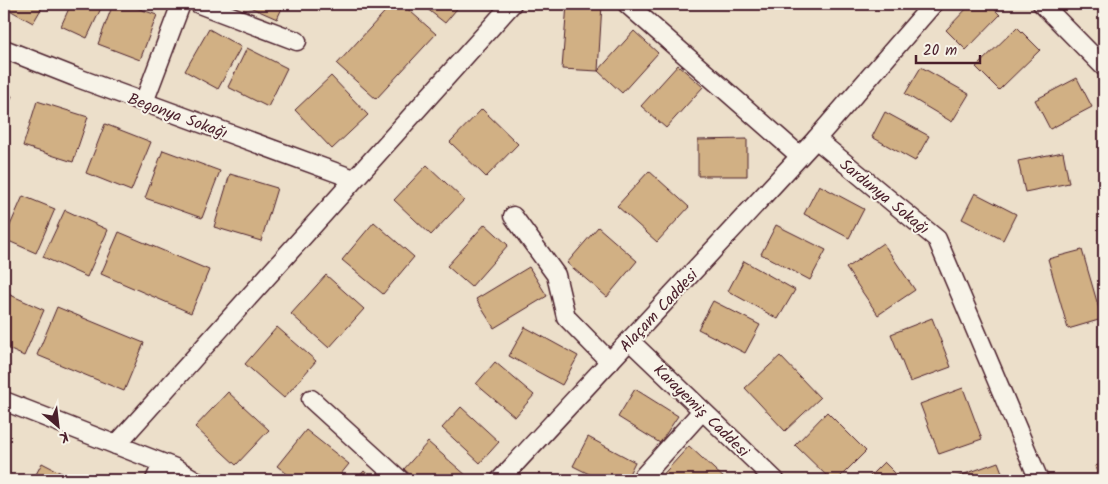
<svg xmlns="http://www.w3.org/2000/svg" width="1108" height="484" font-family="Kalam,sans-serif">
<rect width="100%" height="100%" fill="#ecdfca"/>
<filter id="ink" filterUnits="userSpaceOnUse"><feTurbulence type="fractalNoise" baseFrequency=".02" numOctaves="2"/><feDisplacementMap in="SourceGraphic" scale="10" xChannelSelector="R" yChannelSelector="G"/><feConvolveMatrix kernelMatrix="1 2 1 2 8 2 1 2 1" color-interpolation-filters="sRGB"/></filter>
<g filter="url(#ink)">
<!-- building -->
<g fill="#d1b084" stroke="#4a1f2b">
<path d="M4,4H44L33,23L4,7Z"/>
<path d="M71,4H103L87,38L61,26Z"/>
<path d="M113,4H125L157,15L140,60L98,44Z"/>
<path d="M243,4H284L277,19Z"/>
<path d="M392,4H402L436,34L376,99L337,64Z"/>
<path d="M421,4H461L445,23Z"/>
<path d="M567,4H602L598,71L562,69Z"/>
<path d="M971,4H989L1000,15L966,50L946,30Z"/>
<path d="M1017,27L1040,50L999,90L976,67Z"/>
<path d="M209,29L241,47L218,89L185,71Z"/>
<path d="M634,31L658,53L622,93L598,71Z"/>
<path d="M247,48L287,68L268,107L228,87Z"/>
<path d="M678,65L703,87L666,128L641,106Z"/>
<path d="M921,67L969,94L952,122L905,94Z"/>
<path d="M331,76L368,115L332,149L295,110Z"/>
<path d="M1077,78L1092,107L1050,129L1035,100Z"/>
<path d="M4,92L12,96L4,113Z"/>
<path d="M37,101L88,117L73,162L23,146Z"/>
<path d="M482,109L518,144L486,177L450,142Z"/>
<path d="M885,112L929,136L915,161L872,137Z"/>
<path d="M105,124L151,142L131,191L86,173Z"/>
<path d="M747,139V176H698V140Z"/>
<path d="M163,150L220,171L202,218L145,198Z"/>
<path d="M1063,152L1069,183L1025,192L1018,161Z"/>
<path d="M427,165L464,200L431,235L394,200Z"/>
<path d="M649,171L689,207L657,242L617,206Z"/>
<path d="M230,174L277,188L261,241L214,227Z"/>
<path d="M819,185L864,209L849,238L804,214Z"/>
<path d="M975,193L1016,214L1003,240L962,219Z"/>
<path d="M23,196L55,209L36,253L4,239Z"/>
<path d="M65,210L108,230L87,277L43,257Z"/>
<path d="M374,222L414,257L383,294L342,260Z"/>
<path d="M485,224L508,245L471,287L447,266Z"/>
<path d="M776,225L826,250L810,280L761,254Z"/>
<path d="M598,227L637,261L607,297L567,263Z"/>
<path d="M119,232L209,270L191,313L101,274Z"/>
<path d="M883,243L915,290L878,315L846,268Z"/>
<path d="M1082,250L1102,319L1068,329L1048,259Z"/>
<path d="M744,261L795,290L778,319L728,291Z"/>
<path d="M529,267L547,296L494,328L476,299Z"/>
<path d="M326,275L364,309L329,348L291,314Z"/>
<path d="M6,293L44,310L24,356L4,347V298Z"/>
<path d="M713,301L760,325L745,353L698,329Z"/>
<path d="M57,307L144,343L124,391L37,355Z"/>
<path d="M932,318L951,367L910,382L891,334Z"/>
<path d="M277,327L316,361L284,398L245,364Z"/>
<path d="M525,327L578,356L562,385L509,356Z"/>
<path d="M780,356L820,398L785,431L745,388Z"/>
<path d="M495,362L534,395L515,417L476,384Z"/>
<path d="M963,388L982,439L939,454L920,404Z"/>
<path d="M635,389L678,416L660,443L618,417Z"/>
<path d="M228,392L269,430L236,465L195,427Z"/>
<path d="M461,407L499,442L480,463L442,428Z"/>
<path d="M827,412L866,451L837,480H831L795,445Z"/>
<path d="M306,430L349,464L336,480H295L277,466Z"/>
<path d="M588,437L635,462L626,480H601L573,466Z"/>
<path d="M428,442L467,476L464,480H416L404,469Z"/>
<path d="M689,446L726,480H658Z"/>
<path d="M884,462L902,480H866Z"/>
<path d="M998,462L1005,480H951V479Z"/>
<path d="M42,463L75,480H33Z"/>
<path d="M1104,463V480H1099L1095,466Z"/>
<path d="M364,471L374,480H356Z"/>
</g>
<g fill="none" stroke-linecap="round" stroke-linejoin="round">
<!-- minor casing -->
<g stroke="#4a1f2b" stroke-width="21">
<g id="minor">
<path d="M199,4L297,41"/>
<path d="M627,4L800,156"/>
<path d="M933,4L816,139L937,239L1039,480"/>
<path d="M1042,4L1104,67"/>
<path d="M4,49L75,77L354,179"/>
<path d="M144,102L181,4"/>
<path d="M513,216L556,275L566,317L610,362"/>
<path d="M630,341L775,480"/>
<path d="M311,399L400,480"/>
<path d="M4,401L175,468L195,480"/>
<path d="M116,445L512,4"/>
<path d="M155,480L162,464"/>
<path d="M500,480L816,139"/>
<path d="M640,480L702,411"/>
</g>
</g>
<!-- minor -->
<use href="#minor" stroke="#f7f3e8" stroke-width="18"/>
</g>
</g>
<g text-anchor="middle" stroke-width="4" stroke-linejoin="round" paint-order="stroke">
<!-- street labels -->
<g font-size="16" fill="#4a1f2b" stroke="#f7f3e8">
<text transform="translate(178 115) rotate(20)" y="6">Begonya Sokağı</text>
<text transform="translate(885 196) rotate(39)" y="6">Sardunya Sokağı</text>
<text transform="translate(658 310) rotate(-47)" y="6">Alaçam Caddesi</text>
<text transform="translate(702 410) rotate(44)" y="6">Karayemiş Caddesi</text>
</g>
</g>
<!-- margin -->
<rect width="1108" height="484" fill="none" stroke="#f7f3e8" stroke-width="20"/>
<rect x="10" y="10" width="1088" height="464" fill="none" stroke="#4a1f2b" stroke-width="2" filter="url(#ink)"/>
<!-- north arrow -->
<g transform="translate(58 426) rotate(152)" stroke="#f7f3e8" stroke-width="4" paint-order="stroke">
<path d="M0-4L9 19L0 12L-9 19Z" fill="#4a1f2b"/>
<text y="-8" font-size="14" font-weight="bold" text-anchor="middle" fill="#4a1f2b">K</text>
</g>
<!-- scale -->
<path d="M916 55v8h64v-8" fill="none" stroke="#4a1f2b" stroke-width="2.5"/>
<text x="923" y="55" font-size="15" fill="#4a1f2b" stroke="#f7f3e8" stroke-width="4" paint-order="stroke">20 m</text>
</svg>
